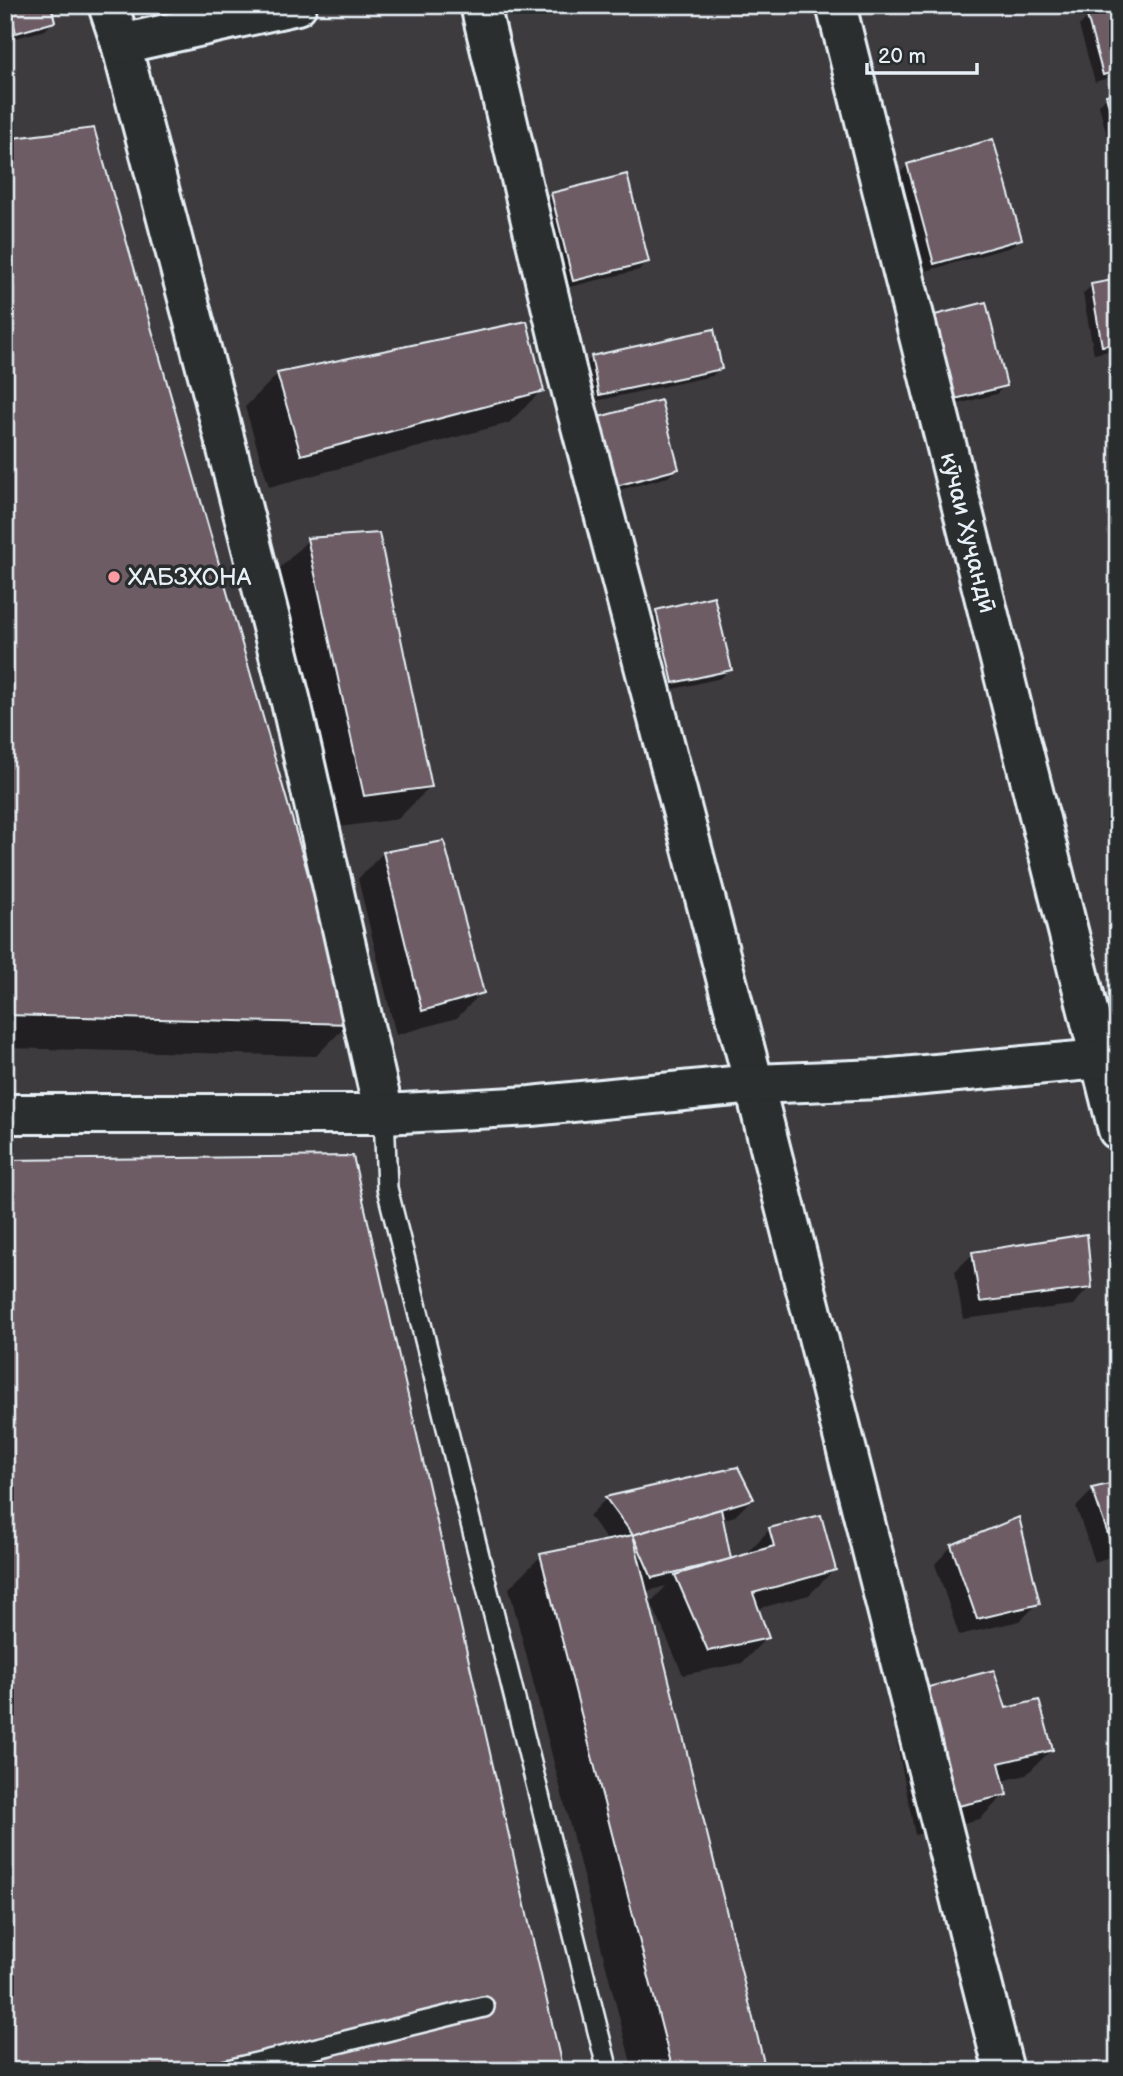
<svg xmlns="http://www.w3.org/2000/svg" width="1123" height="2076" font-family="'Balsamiq Sans',sans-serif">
<rect width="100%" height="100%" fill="#3e3b3e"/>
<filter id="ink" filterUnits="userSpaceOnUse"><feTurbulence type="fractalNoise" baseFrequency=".0143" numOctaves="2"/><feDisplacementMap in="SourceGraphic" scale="14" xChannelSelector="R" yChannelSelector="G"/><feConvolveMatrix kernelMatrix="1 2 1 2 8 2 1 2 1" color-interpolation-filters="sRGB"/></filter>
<g filter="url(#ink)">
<!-- shadow -->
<g fill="#0007">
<path d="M5,5H49L53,22L45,30L8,40L5,30Z"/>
<path d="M1118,9V75L1095,82L1079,26L1087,18Z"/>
<path d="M1118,94V179L1099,105L1107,96Z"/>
<path d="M5,141L349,1023L316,1056L5,1048Z"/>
<path d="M908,165L1020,239L1011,247L926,271L899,174Z"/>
<path d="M626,176L647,261L639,270L565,288L543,203L551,195Z"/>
<path d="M1118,281V349L1094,354L1083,294L1091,286Z"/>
<path d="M919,327L1005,386L996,394L939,409Z"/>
<path d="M591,357L720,368L712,376L591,402L583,366Z"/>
<path d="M278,374L542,390L509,423L269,487L245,407Z"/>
<path d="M599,418L677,469L668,477L608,493L591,426Z"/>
<path d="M308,540L430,787L398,819L332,828L276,572Z"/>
<path d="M657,612L730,669L721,678L665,691L649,620Z"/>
<path d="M383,853L482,992L457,1018L396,1035L358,879Z"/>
<path d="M973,1254L1090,1287L1073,1305L963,1319L955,1271Z"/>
<path d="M737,1469L752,1499L735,1516L721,1520L730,1561L745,1555L770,1529L834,1570L809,1595L757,1609L767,1637L742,1663L683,1675L651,1602L666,1586L645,1592L765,2071H633L509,1588L541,1556L608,1542L589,1516L606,1499Z"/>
<path d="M1118,1484V1554L1095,1562L1076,1507L1093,1490Z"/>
<path d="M952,1546L1038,1603L1020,1621L959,1635L935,1564Z"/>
<path d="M918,1691L1005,1710L1051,1750L1026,1775L1002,1781L1005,1794L980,1819L915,1835L892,1717Z"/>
</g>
<!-- building -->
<g fill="#6d5c64" stroke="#e8f1f8" stroke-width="2">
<path d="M9,5H51L55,22L16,33Z"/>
<path d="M1118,7V71L1103,75L1087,16Z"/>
<path d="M1118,92V140L1106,95Z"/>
<path d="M94,128L351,1024L5,1015V139Z"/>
<path d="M993,139L1022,239L934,264L907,164Z"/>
<path d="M627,174L649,262L573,281L551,193Z"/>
<path d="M1118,279V343L1102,346L1091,284Z"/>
<path d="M986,302L1007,386L947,401L927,317Z"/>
<path d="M527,321L544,391L301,455L277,373Z"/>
<path d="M714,329L722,369L599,395L591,356Z"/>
<path d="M661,400L679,469L616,486L599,417Z"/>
<path d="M379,533L432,787L364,796L307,538Z"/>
<path d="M714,596L732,670L673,683L656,610Z"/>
<path d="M444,841L484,993L422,1011L383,852Z"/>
<path d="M353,1156L563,2071H5V1160Z"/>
<path d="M1087,1234L1092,1288L980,1302L972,1252Z"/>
<path d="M738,1467L754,1499L633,1535L605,1497Z"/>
<path d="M1118,1482V1544L1112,1546L1092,1488Z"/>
<path d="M721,1509L731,1559L652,1578L633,1535Z"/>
<path d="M821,1515L836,1570L753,1593L769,1638L708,1651L675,1575L774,1546L769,1528Z"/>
<path d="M1019,1517L1040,1604L977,1619L951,1545Z"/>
<path d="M633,1535L766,2071H673L540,1554Z"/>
<path d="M994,1670L1006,1708L1039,1700L1053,1750L999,1763L1007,1795L940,1810L917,1690Z"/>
</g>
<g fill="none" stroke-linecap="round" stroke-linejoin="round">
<!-- service casing -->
<g stroke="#e8f1f8" stroke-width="24">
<g id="service">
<path d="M384,1114L387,1188L608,2071"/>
<path d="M224,2071L484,2007"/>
</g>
</g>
<!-- minor casing -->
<g stroke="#e8f1f8" stroke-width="44">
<g id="minor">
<path d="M108,5L121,44L212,390L291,702L384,1114"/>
<path d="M480,5L567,373L754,1084L1004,2071"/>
<path id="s1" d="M836,5L1118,1130"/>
<path d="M121,44L297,5"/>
</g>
</g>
<!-- tertiary casing -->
<g stroke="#e8f1f8" stroke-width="44">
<path id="tertiary" d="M5,1114H384L531,1106L754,1084L880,1079L1101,1059L1118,1060"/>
</g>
<!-- service -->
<use href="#service" stroke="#2a2d2e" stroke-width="19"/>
<!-- minor -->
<use href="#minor" stroke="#2a2d2e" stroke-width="38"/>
<!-- tertiary -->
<use href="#tertiary" stroke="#2a2d2e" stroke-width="38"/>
</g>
</g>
<!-- markers -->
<circle fill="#ff9aa2" stroke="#2a2d2e" stroke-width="2.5" cx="114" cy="577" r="7"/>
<g text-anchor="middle" stroke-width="7" stroke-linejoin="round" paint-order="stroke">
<!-- street labels -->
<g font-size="24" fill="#e8f1f8" stroke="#2a2d2e">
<text dy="8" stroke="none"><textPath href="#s1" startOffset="544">кӯчаи Хуҷандӣ</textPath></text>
</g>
<!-- poi labels -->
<g font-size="24" fill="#e8f1f8" stroke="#2a2d2e" text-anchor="start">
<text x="128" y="585">ХАБЗХОНА</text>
</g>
</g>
<!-- margin -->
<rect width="1123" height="2076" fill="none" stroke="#2a2d2e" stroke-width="28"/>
<rect x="14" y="14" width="1095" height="2048" fill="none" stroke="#e8f1f8" stroke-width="2.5" filter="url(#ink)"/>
<!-- scale -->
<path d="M867 63v10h110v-10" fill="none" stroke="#e8f1f8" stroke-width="3.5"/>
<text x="878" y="63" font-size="21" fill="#e8f1f8" stroke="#2a2d2e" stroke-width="5" paint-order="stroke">20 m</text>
</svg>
